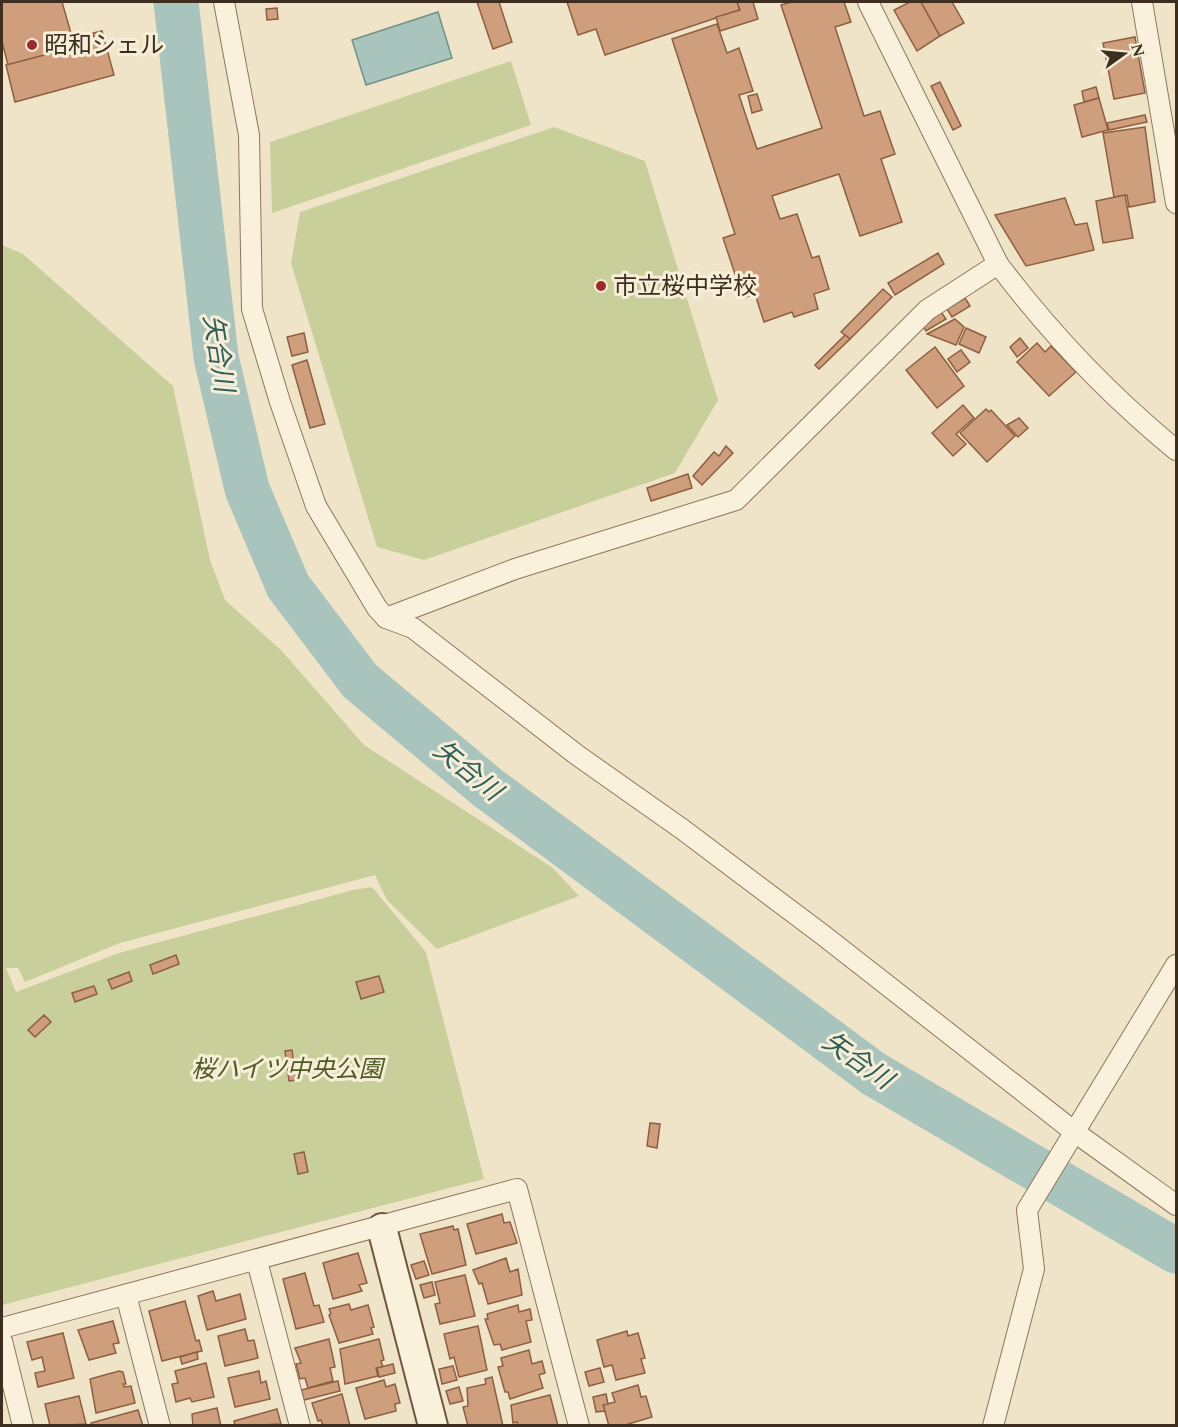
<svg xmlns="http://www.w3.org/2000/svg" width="1178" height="1427" font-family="Spectral,'Noto Sans JP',serif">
<rect width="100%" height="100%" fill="#f0e4c8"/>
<!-- green -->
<g fill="#c9cf9b">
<path d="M511,61L531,125L272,213L270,142Z"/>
<path d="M554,127L645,161L718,400L675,473L424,560L377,547L291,263L300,212Z"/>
<path d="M2,245L23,254L173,386L210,560L225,600L281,650L364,745L553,868L579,896L437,949L387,900L375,875L120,943L25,982L18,968H6L16,992L119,953L353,890L372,887L426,952L484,1179L2,1305Z"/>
</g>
<!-- water -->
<path fill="#a9c4bc" stroke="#6f938a" stroke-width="1.5" d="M438,12L452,58L366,85L352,40Z"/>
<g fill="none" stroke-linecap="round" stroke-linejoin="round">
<!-- river -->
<path stroke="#a9c4bc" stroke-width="45" d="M176,2L216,357L247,489L288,586L360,681L488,788L874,1074L1176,1251"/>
</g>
<!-- building -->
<g fill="#cf9f7d" stroke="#8d5f41" stroke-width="1.5">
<path d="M2,2H62L75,47L8,65L2,42Z"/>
<path d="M477,2H499L512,42L493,49Z"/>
<path d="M567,2H737L740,10L605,55L596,29L578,35Z"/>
<path d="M737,2H753L758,19L720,31L716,17L740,10Z"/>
<path d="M792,2H844L851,22L835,27L864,116L880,111L895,154L881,159L902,222L860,236L839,174L772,196L780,219L797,214L812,258L819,256L829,289L814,294L818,309L794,317L792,312L764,322L755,294L743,298L723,238L735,234L672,39L717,24L727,53L739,48L753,91L739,95L757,149L822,128L781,5Z"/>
<path d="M910,2H921L940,36L917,51L894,10Z"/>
<path d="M921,2H952L964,23L940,36Z"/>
<path d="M277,8L278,19L267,20L266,9Z"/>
<path d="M102,31L114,75L15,102L6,65L95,42L93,33Z"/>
<path d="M1135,37L1145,93L1114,99L1103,43Z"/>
<path d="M940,82L961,126L953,130L931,86Z"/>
<path d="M1096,87L1099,98L1084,102L1082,91Z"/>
<path d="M757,94L762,110L752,113L748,96Z"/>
<path d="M1099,98L1108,130L1082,137L1074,105Z"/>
<path d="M1145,115L1147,122L1109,130L1107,123Z"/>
<path d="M1145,127L1155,202L1129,207L1127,195L1114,197L1103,133Z"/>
<path d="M1125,195L1133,238L1103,243L1096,201Z"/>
<path d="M1065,198L1075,225L1087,223L1094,250L1026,266L995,215Z"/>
<path d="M938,253L944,264L895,295L888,283Z"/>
<path d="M883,289L892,297L850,339L841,332Z"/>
<path d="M965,298L970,306L952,317L947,309Z"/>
<path d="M941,312L946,319L926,331L922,324Z"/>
<path d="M955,319L964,327L956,345L927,334Z"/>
<path d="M966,328L986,337L979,353L959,344Z"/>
<path d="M304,333L308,352L292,356L287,337Z"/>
<path d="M845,335L850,339L819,369L815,365Z"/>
<path d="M1020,338L1028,348L1017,357L1010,347Z"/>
<path d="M1037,343L1045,352L1051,346L1076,372L1049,396L1017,362Z"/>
<path d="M935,347L964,386L937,408L906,370Z"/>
<path d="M961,350L970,362L957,372L948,359Z"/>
<path d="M307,360L325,424L310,428L292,365Z"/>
<path d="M963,405L974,418L956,434L966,444L953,456L932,433Z"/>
<path d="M986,409L989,412L991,410L1015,436L987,462L960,433Z"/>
<path d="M1019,418L1028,428L1018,437L1007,425Z"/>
<path d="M726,446L733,453L702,485L693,476L714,452L719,456Z"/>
<path d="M688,474L692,488L651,501L647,488Z"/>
<path d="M176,955L179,964L153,974L150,965Z"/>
<path d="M129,972L132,981L112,989L108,980Z"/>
<path d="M379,976L384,992L361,999L356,982Z"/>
<path d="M94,986L97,994L75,1002L72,993Z"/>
<path d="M44,1015L51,1022L35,1037L28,1030Z"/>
<path d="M292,1050L296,1080L289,1081L285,1051Z"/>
<path d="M650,1123L660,1124L657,1148L647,1146Z"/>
<path d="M304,1152L308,1172L298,1174L294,1154Z"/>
<path d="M502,1214L504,1223L510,1222L517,1243L476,1254L467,1224Z"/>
<path d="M453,1226L454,1230L458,1229L466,1265L432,1274L420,1234Z"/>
<path d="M358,1253L367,1283L359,1285L362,1291L333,1299L323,1263Z"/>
<path d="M506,1258L510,1272L518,1269L522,1295L488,1304L482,1283L479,1284L473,1270Z"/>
<path d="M424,1261L429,1275L416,1279L411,1265Z"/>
<path d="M305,1273L314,1306L319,1305L324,1322L296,1329L283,1279Z"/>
<path d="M465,1275L475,1316L440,1324L435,1304L440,1303L435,1282Z"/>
<path d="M432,1282L435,1295L424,1298L420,1285Z"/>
<path d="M213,1291L216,1301L240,1294L246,1319L207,1330L198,1296Z"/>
<path d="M185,1301L196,1341L199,1340L202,1351L162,1361L149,1311Z"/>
<path d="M349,1304L351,1310L368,1305L374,1327L371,1328L373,1334L339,1343L329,1315L331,1314L329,1309Z"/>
<path d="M518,1305L519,1312L530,1309L532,1320L526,1321L531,1342L502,1350L500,1344L494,1345L485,1319H488L487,1314Z"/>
<path d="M113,1321L119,1343L113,1344L116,1353L89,1360L78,1330Z"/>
<path d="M478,1326L487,1370L459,1377L454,1357L450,1359L444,1334Z"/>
<path d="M245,1329L248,1341L254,1340L258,1358L225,1366L218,1336Z"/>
<path d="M627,1331L628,1336L638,1333L645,1358L641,1359L645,1373L616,1380L612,1365L604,1367L597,1340Z"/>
<path d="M63,1333L74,1378L38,1387L35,1373L45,1371L42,1357L32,1360L27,1342Z"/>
<path d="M329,1339L335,1367L330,1368L333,1381L308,1388L305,1378L300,1379L296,1364L301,1363L295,1348Z"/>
<path d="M379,1339L384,1360L381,1361L383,1367L376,1368L378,1376L345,1384L340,1349Z"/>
<path d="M529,1350L532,1364L542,1361L545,1373L539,1375L543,1388L510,1399L508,1392H505L498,1367L503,1366L501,1358Z"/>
<path d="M197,1352L198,1359L182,1364L180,1357Z"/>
<path d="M206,1363L214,1397L192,1402L190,1398L176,1402L172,1384L178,1383L175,1371Z"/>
<path d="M393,1364L395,1373L379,1377L377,1368Z"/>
<path d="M453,1366L457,1380L442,1384L439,1369Z"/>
<path d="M600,1368L604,1382L589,1386L585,1372Z"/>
<path d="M119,1371L123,1372L126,1384H123L124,1387L131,1386L135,1403L96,1413L90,1379Z"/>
<path d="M259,1371L261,1383L266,1381L270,1399L235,1407L228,1378Z"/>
<path d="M492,1377L503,1426H468L463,1407L468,1406L467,1388L486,1384L485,1379Z"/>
<path d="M384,1380L386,1387L395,1384L400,1403L395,1404L396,1411L365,1419L356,1388Z"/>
<path d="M338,1381L340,1391L304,1400L301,1390Z"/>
<path d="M638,1385L641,1397L646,1396L652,1417L622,1426H609L603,1405L615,1402L612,1393Z"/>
<path d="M459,1387L463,1401L450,1404L446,1391Z"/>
<path d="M342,1394L350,1426H323L321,1420L318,1421L312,1403Z"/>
<path d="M606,1394L608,1404L603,1405L605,1411L596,1412L593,1397Z"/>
<path d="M550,1395L558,1426H518L517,1422L513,1423L511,1405Z"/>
<path d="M79,1396L86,1424L50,1426L45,1404Z"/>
<path d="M217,1408L221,1426H193L192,1414Z"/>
<path d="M277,1409L281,1424L235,1426L234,1421Z"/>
<path d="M138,1410L143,1426H92L91,1423Z"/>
</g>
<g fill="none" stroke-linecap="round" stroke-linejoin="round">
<!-- street casing -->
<g stroke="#8d765c" stroke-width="22">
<g id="street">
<path d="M224,2L249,135L252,309L280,402L316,506L377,608L386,618L413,628L577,755L682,829L823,935L1076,1133L1176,1205"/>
<path d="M868,2L998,264C1050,333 1109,395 1176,450"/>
<path d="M1142,2L1176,203"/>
<path d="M386,618L515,569L736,500L927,310L998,264"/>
<path d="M257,1261L300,1426"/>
<path d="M126,1295L160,1426"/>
<path d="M2,1328L517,1189L579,1426"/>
<path d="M2,1341L23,1426"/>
<path d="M993,1426L1034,1269L1027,1210L1176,965"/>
</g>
</g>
<!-- secondary casing -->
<g stroke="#6f573f" stroke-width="32">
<path id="secondary" d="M382,1228L433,1426"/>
</g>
<!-- street -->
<use href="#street" stroke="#faf1dc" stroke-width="20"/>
<!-- secondary -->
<use href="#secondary" stroke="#faf1dc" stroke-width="28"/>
</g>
<!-- markers -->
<g fill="#9e2a2b" stroke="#f7eed8" stroke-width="2">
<circle cx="32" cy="45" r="6"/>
<circle cx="601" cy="286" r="6"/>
</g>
<g text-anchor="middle" stroke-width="6" stroke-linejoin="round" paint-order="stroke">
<!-- poi labels -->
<g font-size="24" fill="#3d2e20" stroke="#f7eed8" text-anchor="start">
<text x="44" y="53">昭和シェル</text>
<text x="613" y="294">市立桜中学校</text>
</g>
<!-- park labels -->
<g font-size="24" font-style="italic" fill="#4d5a26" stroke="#f7eed8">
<text x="287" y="1077">桜ハイツ中央公園</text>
</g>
<!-- water labels -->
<g font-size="26" font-style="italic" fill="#2f5d5a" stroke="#f7eed8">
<text transform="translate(219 353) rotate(81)" y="9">矢合川</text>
<text transform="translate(468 770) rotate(39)" y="9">矢合川</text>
<text transform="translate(858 1060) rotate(35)" y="9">矢合川</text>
</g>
</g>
<!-- border -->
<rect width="1178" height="1427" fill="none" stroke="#3d2e20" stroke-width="6"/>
<!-- north arrow -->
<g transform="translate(1124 54) rotate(75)" stroke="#f7eed8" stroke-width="4.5" paint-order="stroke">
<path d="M0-4.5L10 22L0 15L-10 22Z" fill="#3d2e20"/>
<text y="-9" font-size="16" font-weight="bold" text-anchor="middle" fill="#3d2e20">N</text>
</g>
</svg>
